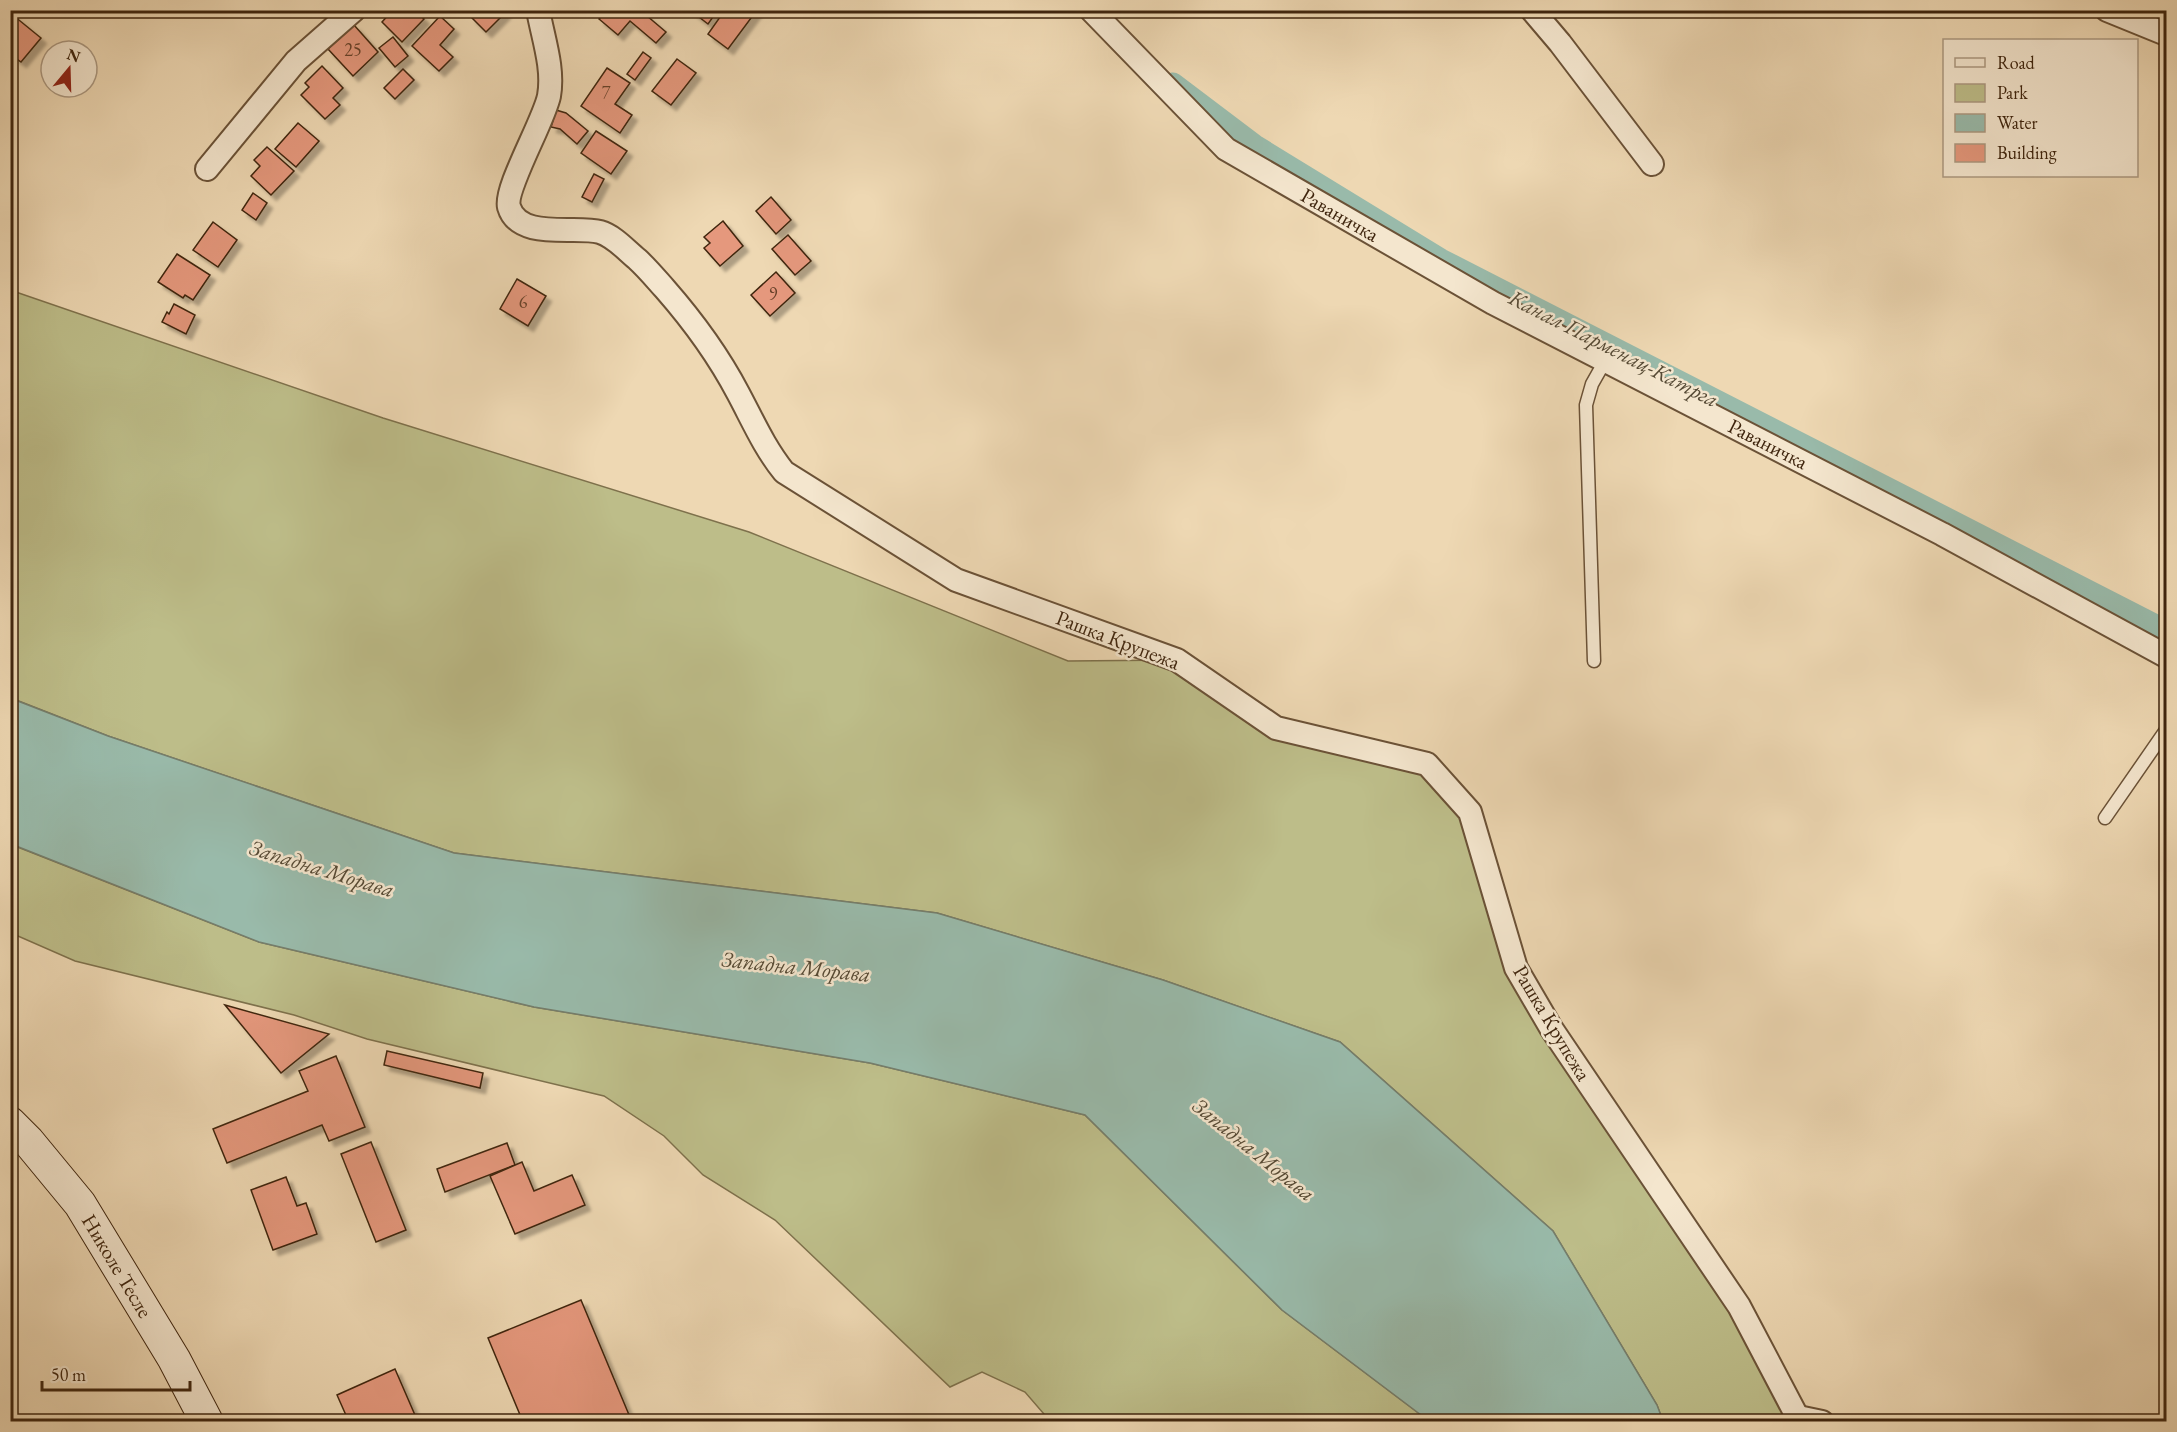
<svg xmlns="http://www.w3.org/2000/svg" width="2177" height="1432" font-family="'EB Garamond',serif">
<defs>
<filter id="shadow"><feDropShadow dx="5.5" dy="5.5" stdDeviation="1.5" flood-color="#0004"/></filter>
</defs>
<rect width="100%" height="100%" fill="#eed8b3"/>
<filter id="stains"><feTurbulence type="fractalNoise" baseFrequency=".00333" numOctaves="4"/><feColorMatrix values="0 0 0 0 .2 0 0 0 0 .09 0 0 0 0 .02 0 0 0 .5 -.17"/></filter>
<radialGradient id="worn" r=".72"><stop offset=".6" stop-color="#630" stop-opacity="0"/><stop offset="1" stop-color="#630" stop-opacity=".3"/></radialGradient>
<!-- green -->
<g fill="#bdbd89" stroke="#7e714c" stroke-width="1.5">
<path d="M10,290L383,418L749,532L1068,661L1177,660L1276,728L1427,764L1470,812L1516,968L1800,1421H1663L1657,1405L1553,1231L1340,1042L1163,980L937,913L454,853L108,736L11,698Z"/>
<path d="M10,844L259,942L534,1007L870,1063L1085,1115L1282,1310L1429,1421H1050L1025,1392L982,1372L950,1387L775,1220L703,1175L664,1136L604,1096L367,1039L294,1015L75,961L11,933Z"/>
</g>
<!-- water -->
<path fill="#99baaa" stroke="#757e6c" stroke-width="1.5" d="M10,698L108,736L454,853L937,913L1163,980L1340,1042L1553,1231L1657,1405L1663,1421H1429L1282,1310L1085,1115L870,1063L534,1007L259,942L11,844Z"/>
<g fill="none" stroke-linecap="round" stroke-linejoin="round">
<!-- canal -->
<path stroke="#99baaa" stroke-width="21" d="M1173,83L1255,145L1441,259L2166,630"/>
</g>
<!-- building -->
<g fill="#e5987d" stroke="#3f250e" stroke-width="1.5" filter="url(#shadow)">
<path d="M393,10L402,12L415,10L424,19L402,42L382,22Z"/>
<path d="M477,10H502L505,13L486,32L471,17Z"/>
<path d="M607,10H640L666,32L656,43L630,21L618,35L599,19Z"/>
<path d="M690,10H718L708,24Z"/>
<path d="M725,10H757L728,49L708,34Z"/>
<path d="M14,16L41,38L21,62L10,54V20Z"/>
<path d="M440,16L454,29L440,45L453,57L439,71L412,46Z"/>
<path d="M354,25L378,52L353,76L328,49Z"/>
<path d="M393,37L408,56L395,67L379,48Z"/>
<path d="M643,52L651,58L635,80L627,74Z"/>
<path d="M677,59L696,73L671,105L652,91Z"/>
<path d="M322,66L343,88L333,98L340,105L325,119L301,95L309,87L305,83Z"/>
<path d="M607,68L630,83L615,104L632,115L620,133L581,106Z"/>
<path d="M403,69L414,80L395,99L384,88Z"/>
<path d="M556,110L566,113L588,131L577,144L560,129L551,127Z"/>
<path d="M298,123L319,141L296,167L275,149Z"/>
<path d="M596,131L627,151L611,174L581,153Z"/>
<path d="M267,147L294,171L271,195L251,176L260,166L254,160Z"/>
<path d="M594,174L604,179L592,202L582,197Z"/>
<path d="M253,193L267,203L256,220L242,210Z"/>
<path d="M771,197L791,220L776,234L756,211Z"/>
<path d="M723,221L743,246L720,266L704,248L710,243L704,237Z"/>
<path d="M213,222L237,240L218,267L193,250Z"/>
<path d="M788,235L811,261L795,275L772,249Z"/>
<path d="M177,254L210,275L193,300L185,295L183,298L158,282Z"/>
<path d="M776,272L795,293L770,316L751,295Z"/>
<path d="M517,279L546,296L528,326L500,309Z"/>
<path d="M174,304L195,315L186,334L162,322L167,312L169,314Z"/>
<path d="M225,1005L329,1034L281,1073Z"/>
<path d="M387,1051L483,1073L480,1088L384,1065Z"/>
<path d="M336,1056L365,1127L329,1141L322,1125L227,1163L213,1129L308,1091L299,1071Z"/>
<path d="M371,1142L406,1230L376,1242L341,1154Z"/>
<path d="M507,1143L515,1165L445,1192L437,1169Z"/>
<path d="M522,1162L534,1191L572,1175L585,1205L515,1234L490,1176Z"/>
<path d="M286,1177L297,1206L306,1203L317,1234L273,1250L251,1190Z"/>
<path d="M581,1300L632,1422H523L488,1338Z"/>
<path d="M395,1369L418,1422H349L337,1395Z"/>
</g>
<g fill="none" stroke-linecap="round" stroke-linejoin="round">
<!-- lane casing -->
<g stroke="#6b5237" stroke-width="15">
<g id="lane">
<path d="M1594,661L1586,405L1592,384L1605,361"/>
<path d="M2105,818L2166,730"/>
</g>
</g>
<!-- street casing -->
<g stroke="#6b5237" stroke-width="26">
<g id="street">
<path d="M538,10C543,38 554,68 549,96C544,121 504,189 509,207C519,241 577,225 600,232C614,236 626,250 637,259C647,268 656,279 665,289C693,321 718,355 738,393C753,421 764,447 784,472L956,580L1177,660L1276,728L1427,764L1470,812L1516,968L1551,1028L1739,1306L1800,1422"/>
<path d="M1091,10L1226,149L1493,303L1942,534L2166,656"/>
<path d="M1532,10L1560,43L1652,164"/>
<path d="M2107,10L2166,34"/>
<path d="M207,169L296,61L354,10"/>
<path d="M1798,1417L1822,1422"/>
</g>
</g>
<!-- secondary casing -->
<g stroke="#3f250e" stroke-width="34">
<path id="secondary" d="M10,1123L28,1141L80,1204L174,1359L207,1422"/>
</g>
<!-- lane -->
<use href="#lane" stroke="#f4e6ce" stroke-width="12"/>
<!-- street -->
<use href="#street" stroke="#f4e6ce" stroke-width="22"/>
<!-- secondary -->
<use href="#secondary" stroke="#f4e6ce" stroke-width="32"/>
</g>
<g text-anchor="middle" stroke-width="5" stroke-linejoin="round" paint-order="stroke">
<!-- number labels -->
<g font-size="18" fill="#68422a">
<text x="353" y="56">25</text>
<text x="606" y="99">7</text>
<text x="773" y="300">9</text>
<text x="523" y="308">6</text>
</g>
<!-- street labels -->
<g font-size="21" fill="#3f250e" stroke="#f4e6ce">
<text transform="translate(1340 215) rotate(30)" y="7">Раваничка</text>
<text transform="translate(1768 444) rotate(27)" y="7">Раваничка</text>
<text transform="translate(1118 640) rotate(21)" y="7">Рашка Крупежа</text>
<text transform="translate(1552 1023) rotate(59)" y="7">Рашка Крупежа</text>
<text transform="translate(117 1266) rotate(59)" y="7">Николе Тесле</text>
</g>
<!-- water labels -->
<g font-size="22" font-style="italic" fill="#564a35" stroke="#f4e6ce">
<text transform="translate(1614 348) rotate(27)" y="8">Канал Парменац-Катрга</text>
<text transform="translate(322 868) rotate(17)" y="8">Западна Морава</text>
<text transform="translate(796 966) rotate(6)" y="8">Западна Морава</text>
<text transform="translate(1254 1149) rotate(39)" y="8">Западна Морава</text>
</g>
</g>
<!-- margin -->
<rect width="2177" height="1432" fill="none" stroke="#eed8b3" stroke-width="36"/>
<rect x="12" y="12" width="2153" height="1408" fill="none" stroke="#3f250e" stroke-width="3"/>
<rect x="18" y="18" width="2141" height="1396" fill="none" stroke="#3f250e" stroke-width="1.5"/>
<!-- legend -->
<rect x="1943" y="39" width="195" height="138" fill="#f4e6ce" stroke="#ac9981" stroke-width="1.5"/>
<rect x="1955" y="58" width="30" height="9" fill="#f4e6ce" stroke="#ac9981" stroke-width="1.5"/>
<text x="1997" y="69" font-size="18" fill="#3f250e">Road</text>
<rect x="1955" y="84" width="30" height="18" fill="#bdbd89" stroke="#ac9981" stroke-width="1.5"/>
<text x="1997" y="99" font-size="18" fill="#3f250e">Park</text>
<rect x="1955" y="114" width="30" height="18" fill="#99baaa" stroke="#ac9981" stroke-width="1.5"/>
<text x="1997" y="129" font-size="18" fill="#3f250e">Water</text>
<rect x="1955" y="144" width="30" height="18" fill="#e5987d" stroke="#ac9981" stroke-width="1.5"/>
<text x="1997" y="159" font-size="18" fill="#3f250e">Building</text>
<!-- north arrow -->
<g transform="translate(69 69) rotate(19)"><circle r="28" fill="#f4e6ce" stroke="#ac9981" stroke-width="1.5"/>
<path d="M0-4.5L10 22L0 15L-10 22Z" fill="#8f2418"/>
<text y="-9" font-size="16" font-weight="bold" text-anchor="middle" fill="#3f250e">N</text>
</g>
<!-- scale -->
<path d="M42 1381v9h148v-9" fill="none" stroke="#3f250e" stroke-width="3"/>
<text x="51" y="1381" font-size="18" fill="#3f250e" stroke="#f4e6ce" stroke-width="4.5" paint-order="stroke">50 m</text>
<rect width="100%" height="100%" filter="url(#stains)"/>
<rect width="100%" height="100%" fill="url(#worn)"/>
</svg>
